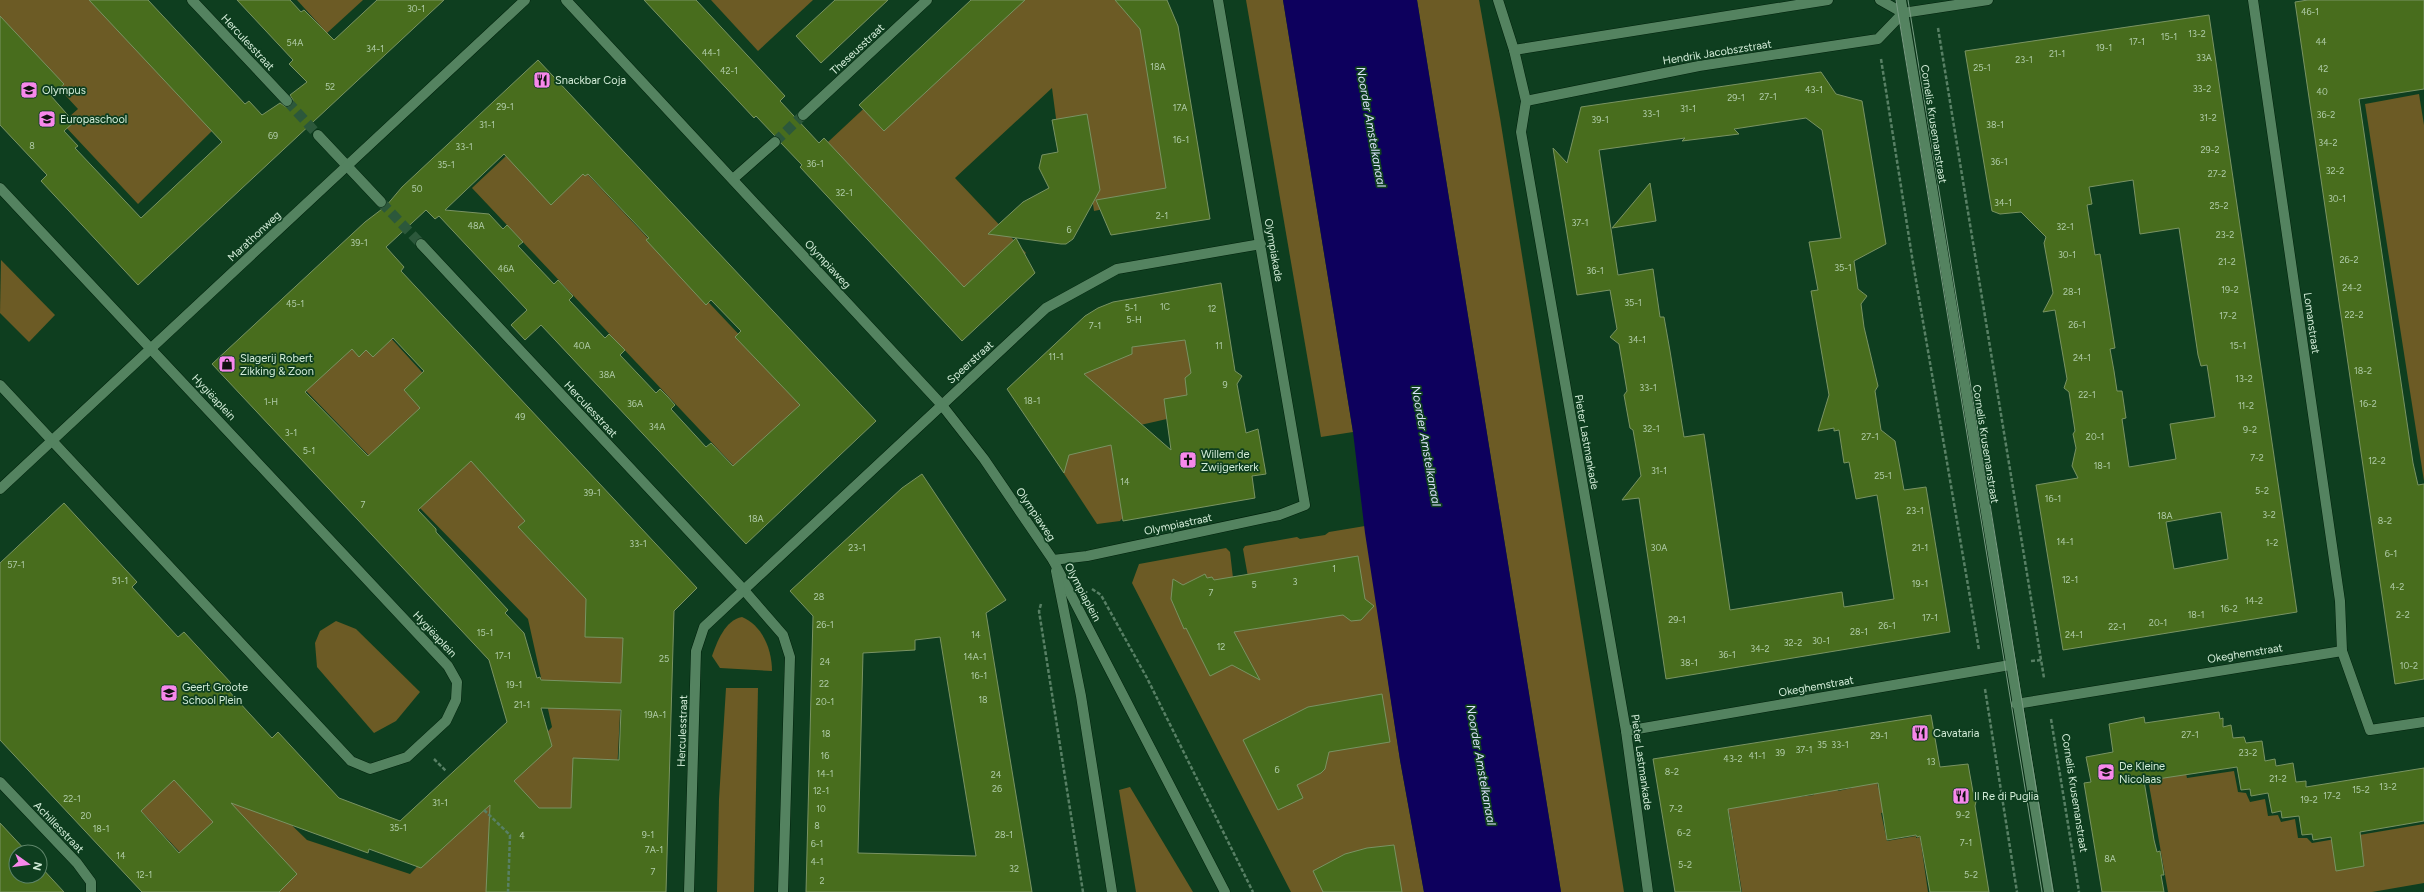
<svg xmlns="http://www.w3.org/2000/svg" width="2424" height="892" font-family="Figtree,sans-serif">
<rect width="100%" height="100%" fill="#0e3e1f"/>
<!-- green -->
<g fill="#6c5b25">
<path d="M0,0H94L215,128L138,204L62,123L78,109L0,24Z"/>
<path d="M297,0H363L327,33Z"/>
<path d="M711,0H813L758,51Z"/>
<path d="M980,0H1133L1151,25L1177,194L1094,211L1081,121L1057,126L1052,88L955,178L1026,253L961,319L813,156Z"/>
<path d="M1246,0H1283L1353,432L1321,437Z"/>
<path d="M1417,0H1479L1500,118L1624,892H1561Z"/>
<path d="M2419,94L2424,125V481L2365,104Z"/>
<path d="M540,124L816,416L748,481L472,188Z"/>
<path d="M1,260L55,315L29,342L0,313Z"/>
<path d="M355,299L626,595L611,892H180L188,861L0,660L236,771L307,840L410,874L552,727L528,619L277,361Z"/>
<path d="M1194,316L1202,411L1070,441L1044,396L1119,330Z"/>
<path d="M1115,437L1125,515L1120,521L1097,524L1055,460L1061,451Z"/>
<path d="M1365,526L1400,760L1424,892H1291L1132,583L1139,564L1226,548L1230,552L1233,578L1248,577L1243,549L1245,546L1297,537L1300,539L1325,535L1329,532Z"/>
<path d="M742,617C763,626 772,650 772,671L720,668L712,656C717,642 725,620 742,617Z"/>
<path d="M336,621L356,629L420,692L396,721L374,733L317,667L315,643L320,631Z"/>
<path d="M726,688H758L754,892H717L719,799Z"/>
<path d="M2182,755L2187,778L2234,771L2238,792L2246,793L2250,802L2265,799L2268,816L2278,815L2281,822L2295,819L2298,838H2307L2312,843L2424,824V883L2372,892H2168L2148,779Z"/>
<path d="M1877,781L1878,788L1892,785L1911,807L1881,813L1887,841L1916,836V838L1920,837L1928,892H1742L1729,812L1724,808L1797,794L1798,797L1814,795V791L1836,787L1838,791L1852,788V785Z"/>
<path d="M1130,787L1193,892H1136L1119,790Z"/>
</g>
<!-- water -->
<path fill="#0d005d" d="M1283,0H1417L1561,892H1424L1400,760L1365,533L1353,432Z"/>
<!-- building -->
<g fill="#486d1d" stroke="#799363" fill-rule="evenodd">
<path d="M89,0H148L245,104L249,101L262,115L280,103L286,107L291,106L293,100L290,95L307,82L289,64L293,60L237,0H290L301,12L304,10L334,40L377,0H444L138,285L41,181L47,175L0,125V16L64,84L51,96L74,122L64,131L78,146L75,148L141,218L222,142Z"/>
<path d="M644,0H696L785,96L780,101L819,143L824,138L964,287L1016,238L1035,273L962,341L800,167L802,165L781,143L780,137L775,136L756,116L754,118Z"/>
<path d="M835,0H888L821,63L796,36Z"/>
<path d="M971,0H1025L884,131L859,105Z"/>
<path d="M1115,0H1167L1178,26L1210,219L1111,235L1096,200L1166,188L1140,29Z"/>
<path d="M2308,0H2424V89L2359,99L2413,463L2418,485L2424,484V679L2395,684L2295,2Z"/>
<path d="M2209,15L2297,612L2063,650L2036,485L2078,478L2072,466L2076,448L2073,434L2075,431L2069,392L2064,388L2067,379L2055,310L2043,312L2053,293L2044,243L2046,237L2021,212L2000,214L1992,211L1965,51ZM2133,180L2140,234L2179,228L2198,355L2201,366L2207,365L2215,417L2170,424L2176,459L2129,467L2122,419L2126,418L2122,391H2117L2114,371L2110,349L2115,348L2100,254L2095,255L2087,205L2092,204L2089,187ZM2221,512L2228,559L2174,569L2166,522Z"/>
<path d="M538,60L876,421L746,544L541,325L525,340L511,325L527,310L439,216L435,219L426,210L386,247L404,267L401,271L697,588L674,611L666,892H486L490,805L421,868L369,849L368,853L231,803L297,874L279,892H142L0,740V563L64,503L137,582L132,587L178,637L184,632L231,683L226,688L272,738L278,732L339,798L400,821L507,722L489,660L212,364L365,222L386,206L402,187ZM504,154L551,205L583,174L585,176L588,174L649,238L646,240L706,305L711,300L741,331L735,337L800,405L733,466L711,443L706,447L671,409L675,405L668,397L660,389L656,393L620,355L625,350L609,334L605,338L569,300L573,296L558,280L554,284L518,246L523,242L507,225L503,229L489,214L445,210ZM393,338L424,371L404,390L420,408L368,456L305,392L352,349L359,357L366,350L373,357ZM471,461L525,521L518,527L586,599L585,637L623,638L621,683L541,680L540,677L537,678L524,633L505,613L508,610L436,532V529L418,510ZM541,708L621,710L619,760L573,758L571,808H539L514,781L552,746ZM174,780L213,822L179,853L141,811Z"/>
<path d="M1821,72L1836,94L1862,101L1886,244L1854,261L1858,289L1867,296L1861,304L1864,327L1878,386L1875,391L1881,430L1895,441L1904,490L1926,487L1950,632L1666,679L1639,498L1622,500L1641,476L1633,430L1630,428L1624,395L1627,391L1619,344L1610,337L1617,329L1610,290L1577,295L1553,148L1567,163L1581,107ZM1806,118L1822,130L1841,238L1809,242L1818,290L1811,291L1829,395L1818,431L1834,428V431L1839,430L1844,463L1849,462L1856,499L1877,495L1894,599L1844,607L1842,592L1730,610L1704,434L1684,437L1670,351L1664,317H1660L1653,269L1618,275L1599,150L1685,138L1682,141L1739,134L1734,129Z"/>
<path d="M1087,114L1100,190L1073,239L1066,244H1061L988,234L1023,202L1049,188L1039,168L1042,155L1058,152L1052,120Z"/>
<path d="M1650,183L1656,221L1612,228Z"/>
<path d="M1221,283L1235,371L1242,376L1237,384L1246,433L1258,429L1266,474L1252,476L1255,498L1123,521L1111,445L1069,455L1064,473L1007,389L1085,316L1098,308L1113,302ZM1185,340L1191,373L1185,378L1187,395L1164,399L1171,450L1084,374L1132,354V347Z"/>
<path d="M922,474L1006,600L986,613L1032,892H806L813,616L790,591L902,488ZM940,637L976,856L858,853L863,653L915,650V640Z"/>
<path d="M1358,556L1365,599L1374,606L1361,620L1351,621L1343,615L1234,632L1260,680L1232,665L1210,676L1186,628L1184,629L1171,599L1173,579L1183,585L1205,574L1207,578L1212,577L1214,580Z"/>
<path d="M1382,694L1390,742L1329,752L1325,769L1321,773L1297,785L1303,798L1278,810L1243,740L1308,707Z"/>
<path d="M2219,712L2220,719L2223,718V727L2231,725L2233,738L2244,737L2246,743L2262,741L2265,761L2275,759L2276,766L2293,763L2296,782L2306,781V787L2424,768V821L2360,832L2364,866L2336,871L2331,837L2313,840L2312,834L2302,835L2299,816L2282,818L2281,811L2272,813L2268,793L2251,796L2250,789L2241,790L2237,767L2144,781L2154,840L2157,852L2160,851L2164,875H2161L2164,892H2102L2084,783L2091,782L2086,757L2113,752L2109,724L2144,717L2145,723Z"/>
<path d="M1931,715L1940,767L1968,764L1973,792L1977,797L1975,806L1989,892H1930L1920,836L1917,837L1916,835L1887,840L1878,783L1728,809L1741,892H1675L1653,759Z"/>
<path d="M0,823L27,852H16V876H40V866L64,892H0Z"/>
<path d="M1394,845L1402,892H1323L1313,871L1345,854L1367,848Z"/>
</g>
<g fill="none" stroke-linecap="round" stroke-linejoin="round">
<!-- street-tunnel -->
<g stroke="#2c583b" stroke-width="10" stroke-dasharray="10 5" stroke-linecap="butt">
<path d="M287,101L318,135"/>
<path d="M775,142L803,115"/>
<path d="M381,202L421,244"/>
</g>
<!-- street casing -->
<g stroke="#00220c" stroke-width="11">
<g id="street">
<path d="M192,0L287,101"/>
<path d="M1498,0L1514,50L1526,101L1521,132L1626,731L1648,892"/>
<path d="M1880,0L1903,13L1988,0"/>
<path d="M2253,0L2340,601L2342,651L2370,730L2424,722"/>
<path d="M1514,50L1828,0"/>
<path d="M1526,101L1699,66L1878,39L1903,13"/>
<path d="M803,115L927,0"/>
<path d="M318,135L381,202"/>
<path d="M733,179L775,142"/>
<path d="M0,188L448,666L457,682L456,700L446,721L407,757L370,769L351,761L0,385"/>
<path d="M421,244L743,589L783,635L790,657L783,892"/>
<path d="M1053,560L1087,556L1279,515L1305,505L1218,0"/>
<path d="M2016,704L2342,651"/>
<path d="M1626,731L2010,665"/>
<path d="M0,782L77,863L91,882V892"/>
<path d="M689,892L696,651L704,627L1046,308L1117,269L1261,244"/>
</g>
</g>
<!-- secondary casing -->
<g stroke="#00220c" stroke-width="11">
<g id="secondary">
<path d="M566,0L941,404L984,459L1053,560L1225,892"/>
<path d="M1901,0L2049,892"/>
<path d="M0,489L525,0"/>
<path d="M1056,571L1081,696L1112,892"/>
</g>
</g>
<!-- path -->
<g stroke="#588065" stroke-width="2.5" stroke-dasharray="4 2" stroke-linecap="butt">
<path d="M1938,28L2044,678"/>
<path d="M1881,59L1913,263L1979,650"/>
<path d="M1092,589L1101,595L1147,678L1253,892"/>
<path d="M1041,604L1039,611L1083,892"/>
<path d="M2031,661L2041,660"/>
<path d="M1985,689L2017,892"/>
<path d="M2051,719L2079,892"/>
<path d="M434,759L446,771"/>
<path d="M484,810L510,835L508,892"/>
</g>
<!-- street -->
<use href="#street" stroke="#548360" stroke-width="10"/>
<!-- secondary -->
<use href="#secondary" stroke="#548360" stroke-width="10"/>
<!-- tram -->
<g stroke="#799c83" stroke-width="1">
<path d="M1896,0L2042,892"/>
<path d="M1908,0L2053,892"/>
</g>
</g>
<!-- icons -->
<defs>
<g id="restaurant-square" transform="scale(0.9)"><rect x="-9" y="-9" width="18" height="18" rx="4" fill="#f788eb" stroke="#0e3e1f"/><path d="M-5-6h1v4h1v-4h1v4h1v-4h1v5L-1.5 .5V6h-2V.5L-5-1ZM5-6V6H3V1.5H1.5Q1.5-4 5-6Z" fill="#111"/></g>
<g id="school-square" transform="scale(0.9)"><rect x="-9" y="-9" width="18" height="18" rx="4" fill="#f788eb" stroke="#0e3e1f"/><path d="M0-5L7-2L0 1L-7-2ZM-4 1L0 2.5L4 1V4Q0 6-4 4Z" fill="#111"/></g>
<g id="shop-square" transform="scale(0.9)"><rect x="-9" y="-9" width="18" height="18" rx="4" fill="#f788eb" stroke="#0e3e1f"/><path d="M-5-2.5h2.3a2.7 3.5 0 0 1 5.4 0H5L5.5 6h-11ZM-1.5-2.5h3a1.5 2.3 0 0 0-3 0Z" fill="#111"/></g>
<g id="church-square" transform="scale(0.9)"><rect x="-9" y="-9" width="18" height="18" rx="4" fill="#f788eb" stroke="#0e3e1f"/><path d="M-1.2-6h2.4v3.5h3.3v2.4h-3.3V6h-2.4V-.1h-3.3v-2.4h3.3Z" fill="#111"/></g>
</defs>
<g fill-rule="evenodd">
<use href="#restaurant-square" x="542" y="80"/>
<use href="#school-square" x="29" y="90"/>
<use href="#school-square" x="47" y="119"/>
<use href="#shop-square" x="227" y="364"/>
<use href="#church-square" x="1188" y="460"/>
<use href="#school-square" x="169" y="693"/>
<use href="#restaurant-square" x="1920" y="733"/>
<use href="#school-square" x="2106" y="772"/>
<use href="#restaurant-square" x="1961" y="796"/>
</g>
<g text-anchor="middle" stroke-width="3.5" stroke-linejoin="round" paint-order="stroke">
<!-- number labels -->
<g font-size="9" fill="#b0cca9">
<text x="416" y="12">30-1</text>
<text x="2310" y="15">46-1</text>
<text x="2197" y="37">13-2</text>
<text x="2169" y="40">15-1</text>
<text x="2137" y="45">17-1</text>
<text x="2321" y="45">44</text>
<text x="295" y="46">54A</text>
<text x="2104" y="51">19-1</text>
<text x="375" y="52">34-1</text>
<text x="711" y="56">44-1</text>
<text x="2057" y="57">21-1</text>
<text x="2204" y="61">33A</text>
<text x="2024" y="63">23-1</text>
<text x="1158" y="70">18A</text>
<text x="1982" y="71">25-1</text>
<text x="2323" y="72">42</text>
<text x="729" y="74">42-1</text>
<text x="330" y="90">52</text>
<text x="2202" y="92">33-2</text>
<text x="1814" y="93">43-1</text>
<text x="2322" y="95">40</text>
<text x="1768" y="100">27-1</text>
<text x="1736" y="101">29-1</text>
<text x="505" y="110">29-1</text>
<text x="1180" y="111">17A</text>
<text x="1688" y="112">31-1</text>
<text x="1651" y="117">33-1</text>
<text x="2326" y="118">36-2</text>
<text x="2208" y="121">31-2</text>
<text x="1600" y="123">39-1</text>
<text x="487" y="128">31-1</text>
<text x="1995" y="128">38-1</text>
<text x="273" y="139">69</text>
<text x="1181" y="143">16-1</text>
<text x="2328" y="146">34-2</text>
<text x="32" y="149">8</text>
<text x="464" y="150">33-1</text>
<text x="2210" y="153">29-2</text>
<text x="1999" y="165">36-1</text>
<text x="815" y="167">36-1</text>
<text x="446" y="168">35-1</text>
<text x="2335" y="174">32-2</text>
<text x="2217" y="177">27-2</text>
<text x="417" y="192">50</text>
<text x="844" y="196">32-1</text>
<text x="2337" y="202">30-1</text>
<text x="2003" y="206">34-1</text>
<text x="2219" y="209">25-2</text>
<text x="1162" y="219">2-1</text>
<text x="1580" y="226">37-1</text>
<text x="476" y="229">48A</text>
<text x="2065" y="230">32-1</text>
<text x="1069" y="233">6</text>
<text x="2225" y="238">23-2</text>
<text x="359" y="246">39-1</text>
<text x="2067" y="258">30-1</text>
<text x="2349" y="263">26-2</text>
<text x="2227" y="265">21-2</text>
<text x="1843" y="271">35-1</text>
<text x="506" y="272">46A</text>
<text x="1595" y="274">36-1</text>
<text x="2352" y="291">24-2</text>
<text x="2230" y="293">19-2</text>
<text x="2072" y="295">28-1</text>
<text x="1633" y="306">35-1</text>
<text x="295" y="307">45-1</text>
<text x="1165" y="310">1C</text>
<text x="1131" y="311">5-1</text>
<text x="1212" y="312">12</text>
<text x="2354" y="318">22-2</text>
<text x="2228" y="319">17-2</text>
<text x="1134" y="323">5-H</text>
<text x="2077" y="328">26-1</text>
<text x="1095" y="329">7-1</text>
<text x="1637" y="343">34-1</text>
<text x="582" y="349">40A</text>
<text x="1219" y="349">11</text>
<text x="2238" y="349">15-1</text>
<text x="1056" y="360">11-1</text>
<text x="2082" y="361">24-1</text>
<text x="2363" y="374">18-2</text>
<text x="607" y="378">38A</text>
<text x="2244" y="382">13-2</text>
<text x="1225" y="388">9</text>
<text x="1648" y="391">33-1</text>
<text x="2087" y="398">22-1</text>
<text x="1032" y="404">18-1</text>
<text x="271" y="405">1-H</text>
<text x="635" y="407">36A</text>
<text x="2368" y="407">16-2</text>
<text x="2246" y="409">11-2</text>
<text x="520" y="420">49</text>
<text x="657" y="430">34A</text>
<text x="1651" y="432">32-1</text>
<text x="2250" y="433">9-2</text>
<text x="291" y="436">3-1</text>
<text x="1870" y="440">27-1</text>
<text x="2095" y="440">20-1</text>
<text x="309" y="454">5-1</text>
<text x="2257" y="461">7-2</text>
<text x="2377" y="464">12-2</text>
<text x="2102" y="469">18-1</text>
<text x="1659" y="474">31-1</text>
<text x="1883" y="479">25-1</text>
<text x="1125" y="485">14</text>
<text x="2262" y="494">5-2</text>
<text x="592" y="496">39-1</text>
<text x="2053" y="502">16-1</text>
<text x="363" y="508">7</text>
<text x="1915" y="514">23-1</text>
<text x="2269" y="518">3-2</text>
<text x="2165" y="519">18A</text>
<text x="756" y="522">18A</text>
<text x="2385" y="524">8-2</text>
<text x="2065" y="545">14-1</text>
<text x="2272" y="546">1-2</text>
<text x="638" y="547">33-1</text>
<text x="857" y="551">23-1</text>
<text x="1659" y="551">30A</text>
<text x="1920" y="551">21-1</text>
<text x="2391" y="557">6-1</text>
<text x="16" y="568">57-1</text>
<text x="1334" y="572">1</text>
<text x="2070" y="583">12-1</text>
<text x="120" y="584">51-1</text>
<text x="1295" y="585">3</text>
<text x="1920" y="587">19-1</text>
<text x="1254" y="588">5</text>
<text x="2397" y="590">4-2</text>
<text x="1211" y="596">7</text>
<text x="819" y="600">28</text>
<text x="2254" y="604">14-2</text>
<text x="2229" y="612">16-2</text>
<text x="2196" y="618">18-1</text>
<text x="2403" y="618">2-2</text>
<text x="1930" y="621">17-1</text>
<text x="1677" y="623">29-1</text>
<text x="2158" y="626">20-1</text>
<text x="825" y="628">26-1</text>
<text x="1887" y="629">26-1</text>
<text x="2117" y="630">22-1</text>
<text x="1859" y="635">28-1</text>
<text x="485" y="636">15-1</text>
<text x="976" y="638">14</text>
<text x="2074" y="638">24-1</text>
<text x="1821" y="644">30-1</text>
<text x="1793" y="646">32-2</text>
<text x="1221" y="650">12</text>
<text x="1760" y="652">34-2</text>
<text x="1727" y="658">36-1</text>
<text x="503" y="659">17-1</text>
<text x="975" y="660">14A-1</text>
<text x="664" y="662">25</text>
<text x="825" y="665">24</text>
<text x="1689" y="666">38-1</text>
<text x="2409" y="669">10-2</text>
<text x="979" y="679">16-1</text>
<text x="824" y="687">22</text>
<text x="514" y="688">19-1</text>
<text x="983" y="703">18</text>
<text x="825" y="705">20-1</text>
<text x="522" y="708">21-1</text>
<text x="655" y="718">19A-1</text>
<text x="826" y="737">18</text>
<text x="2190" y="738">27-1</text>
<text x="1879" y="739">29-1</text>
<text x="1822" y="748">35</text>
<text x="1840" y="748">33-1</text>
<text x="1804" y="753">37-1</text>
<text x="1780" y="756">39</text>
<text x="2248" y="756">23-2</text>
<text x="825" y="759">16</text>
<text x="1757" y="759">41-1</text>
<text x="1733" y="762">43-2</text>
<text x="1931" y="765">13</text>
<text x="1277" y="773">6</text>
<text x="1672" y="775">8-2</text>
<text x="825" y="777">14-1</text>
<text x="996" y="778">24</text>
<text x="2278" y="782">21-2</text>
<text x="2388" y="790">13-2</text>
<text x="997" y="792">26</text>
<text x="2361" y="793">15-2</text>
<text x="821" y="794">12-1</text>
<text x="2332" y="799">17-2</text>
<text x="72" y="802">22-1</text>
<text x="2309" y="803">19-2</text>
<text x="440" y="806">31-1</text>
<text x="821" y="812">10</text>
<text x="1676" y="812">7-2</text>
<text x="1963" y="818">9-2</text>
<text x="86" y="819">20</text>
<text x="817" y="829">8</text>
<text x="398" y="831">35-1</text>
<text x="101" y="832">18-1</text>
<text x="1684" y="836">6-2</text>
<text x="648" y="838">9-1</text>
<text x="1004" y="838">28-1</text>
<text x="522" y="839">4</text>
<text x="1966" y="846">7-1</text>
<text x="817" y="847">6-1</text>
<text x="654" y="853">7A-1</text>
<text x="121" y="859">14</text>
<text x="2110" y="862">8A</text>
<text x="817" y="865">4-1</text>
<text x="1685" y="868">5-2</text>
<text x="1014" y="872">32</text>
<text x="653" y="875">7</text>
<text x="144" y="878">12-1</text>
<text x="1971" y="878">5-2</text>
<text x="822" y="884">2</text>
</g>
<!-- street labels -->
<g font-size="11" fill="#d3ecd8" stroke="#0e3e1f">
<text transform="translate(248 42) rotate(47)" y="4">Herculesstraat</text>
<text transform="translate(857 49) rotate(-43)" y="4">Theseusstraat</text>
<text transform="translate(1717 52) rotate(-9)" y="4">Hendrik Jacobszstraat</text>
<text transform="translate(1934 124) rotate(81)" y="4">Cornelis Krusemanstraat</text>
<text transform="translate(254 236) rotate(-43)" y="4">Marathonweg</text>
<text transform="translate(1274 250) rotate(80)" y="4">Olympiakade</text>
<text transform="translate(828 264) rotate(47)" y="4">Olympiaweg</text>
<text transform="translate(2312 323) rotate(82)" y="4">Lomanstraat</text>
<text transform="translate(970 362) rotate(-42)" y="4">Speerstraat</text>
<text transform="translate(214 397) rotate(47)" y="4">Hygiëaplein</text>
<text transform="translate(591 409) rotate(47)" y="4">Herculesstraat</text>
<text transform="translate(1587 442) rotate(80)" y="4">Pieter Lastmankade</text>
<text transform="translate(1986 444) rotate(81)" y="4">Cornelis Krusemanstraat</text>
<text transform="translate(1036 514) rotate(56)" y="4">Olympiaweg</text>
<text transform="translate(1178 524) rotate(-12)" y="4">Olympiastraat</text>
<text transform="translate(1083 592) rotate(62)" y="4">Olympiaplein</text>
<text transform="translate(435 634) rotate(47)" y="4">Hygiëaplein</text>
<text transform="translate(2245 653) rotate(-9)" y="4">Okeghemstraat</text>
<text transform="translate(1816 686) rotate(-10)" y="4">Okeghemstraat</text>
<text transform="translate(682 731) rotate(-88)" y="4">Herculesstraat</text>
<text transform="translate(1642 762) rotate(82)" y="4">Pieter Lastmankade</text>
<text transform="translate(2075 793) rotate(81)" y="4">Cornelis Krusemanstraat</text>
<text transform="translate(59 827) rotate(46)" y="4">Achillesstraat</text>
</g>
<!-- poi labels -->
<g font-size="11" fill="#d3ecd8" stroke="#0e3e1f" text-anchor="start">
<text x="555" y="84">Snackbar Coja</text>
<text x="42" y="94">Olympus</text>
<text x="60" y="123">Europaschool</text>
<text x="240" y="362">Slagerij Robert<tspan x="240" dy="13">Zikking &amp; Zoon</tspan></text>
<text x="1201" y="458">Willem de<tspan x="1201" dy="13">Zwijgerkerk</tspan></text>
<text x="182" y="691">Geert Groote<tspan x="182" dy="13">School Plein</tspan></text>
<text x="1933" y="737">Cavataria</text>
<text x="2119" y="770">De Kleine<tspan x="2119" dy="13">Nicolaas</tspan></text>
<text x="1974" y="800">Il Re di Puglia</text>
</g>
<!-- water labels -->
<g font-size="12" font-style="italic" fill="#d9e1fa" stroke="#0e3e1f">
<text transform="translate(1371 127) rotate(80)" y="4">Noorder Amstelkanaal</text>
<text transform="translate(1426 446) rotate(80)" y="4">Noorder Amstelkanaal</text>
<text transform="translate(1481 765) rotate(80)" y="4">Noorder Amstelkanaal</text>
</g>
</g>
<!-- north arrow -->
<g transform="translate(28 864) rotate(104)"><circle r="19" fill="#0e3e1f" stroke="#5d8469"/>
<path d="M0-3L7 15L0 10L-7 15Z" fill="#f788eb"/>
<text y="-6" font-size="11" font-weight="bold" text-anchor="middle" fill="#d3ecd8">N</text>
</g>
</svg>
